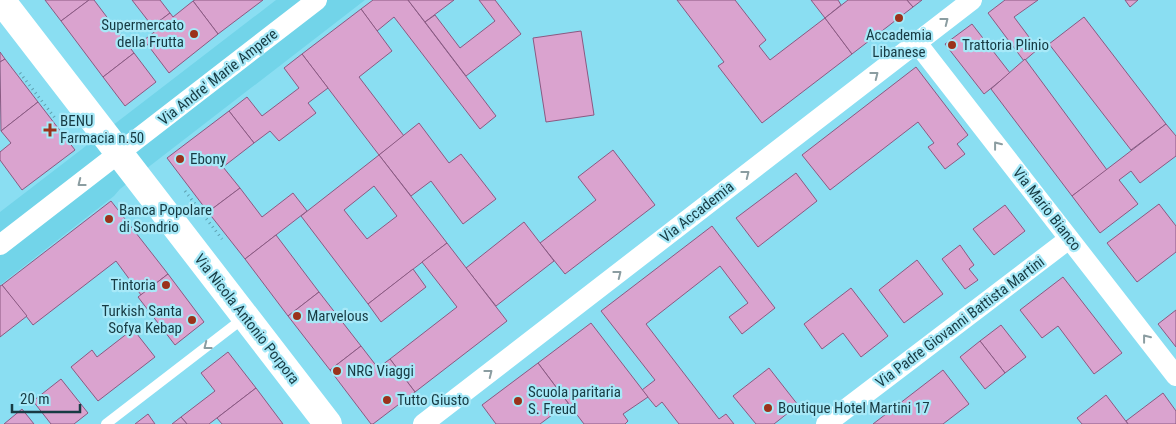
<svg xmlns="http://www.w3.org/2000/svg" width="1176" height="424" font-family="'Roboto Condensed',sans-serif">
<rect width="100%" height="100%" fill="#8adef2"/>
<!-- built -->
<path fill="#72d4e9" d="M276,0H365L120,189L114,196L0,285V212Z"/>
<!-- building -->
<g fill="#daa3cf" stroke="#8b5982" fill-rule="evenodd">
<path d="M45,0H89L61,21Z"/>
<path d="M89,0H94L134,53L103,77L61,21Z"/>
<path d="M132,0H160L170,13L158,22L162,26L156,31Z"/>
<path d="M195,0H263L218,34L193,1Z"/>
<path d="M373,0H408L496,116L480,129L394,17L377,31L361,9Z"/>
<path d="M408,0H454L425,22Z"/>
<path d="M479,0H495L521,34L466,76L425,22L435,15L460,48L495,21Z"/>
<path d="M677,0H735L766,40L759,46L770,60L825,18L852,54L762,123L718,66L724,62Z"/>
<path d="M811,0H838L841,5L825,18Z"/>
<path d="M848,0H907L913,7L852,54L825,18Z"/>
<path d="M907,0H922L913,7Z"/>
<path d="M1005,0H1038L1014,17L1038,49L1024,61L988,13Z"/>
<path d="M1125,0H1138L1130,7Z"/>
<path d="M193,1L218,34L169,73L144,40L162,26L158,22L170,13L173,17Z"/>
<path d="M361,9L392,51L359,77L404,136L379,155L302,54Z"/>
<path d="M1084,17L1166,124L1131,150L1049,44Z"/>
<path d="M972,24L1010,73L984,94L945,44Z"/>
<path d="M581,31L594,115L546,122L533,38Z"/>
<path d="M0,52L5,59L0,62Z"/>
<path d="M134,53L156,82L125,106L103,77Z"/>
<path d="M302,54L328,88L308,103L316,113L279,141L270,131L254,143L229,111L247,97L262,116L299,88L284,68Z"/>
<path d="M5,59L38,102L1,131L0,62Z"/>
<path d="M1025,59L1107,170L1072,196L991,89Z"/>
<path d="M916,67L968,135L957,144L965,154L945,169L928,147L934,143L918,122L830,190L802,155Z"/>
<path d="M38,102L75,150L22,190L0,160V152L11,143L1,131Z"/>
<path d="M229,111L254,143L223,167L240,188L208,212L167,158Z"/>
<path d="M419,123L449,163L461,154L496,199L463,224L431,181L411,196L379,155Z"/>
<path d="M1166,124L1176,136V156L1140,183L1131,171L1119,180L1138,204L1100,233L1072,196Z"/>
<path d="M613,150L655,205L565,274L540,243L596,200L578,177Z"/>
<path d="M379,155L447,243L368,304L301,216ZM374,186L397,216L367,239L344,210Z"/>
<path d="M796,173L817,201L758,247L736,218Z"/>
<path d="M240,188L262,217L293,193L307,211L245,259L208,212Z"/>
<path d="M111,201L168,274L141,295L116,261L33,325L2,285Z"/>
<path d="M1159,204L1176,226V252L1137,282L1107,243Z"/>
<path d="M1005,205L1025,231L994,255L973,229Z"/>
<path d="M524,222L554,261L496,306L466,268Z"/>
<path d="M712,226L775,308L742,334L729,317L748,303L720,266L646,324L719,419L726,414L734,424H679L662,402L656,407L642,390L655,380L601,311Z"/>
<path d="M276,235L319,292L288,316L245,259Z"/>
<path d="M447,243L507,321L415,392L390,359L457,307L422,262Z"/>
<path d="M960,245L974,265L969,269L978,280L965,289L942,259Z"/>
<path d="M917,260L943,294L904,323L879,290Z"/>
<path d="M413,269L426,287L381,322L368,304Z"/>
<path d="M168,274L204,322L175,345L138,297Z"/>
<path d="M1063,277L1122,353L1094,374L1058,326L1042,338L1020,310Z"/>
<path d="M2,285L27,316L0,337V286Z"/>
<path d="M851,288L888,336L861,357L843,333L822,349L804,324Z"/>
<path d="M319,292L361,346L330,370L288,316Z"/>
<path d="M1176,310V347L1158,324Z"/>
<path d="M591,323L648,397L623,414L628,421L625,424H584L538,363Z"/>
<path d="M1001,325L1026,357L1005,373L980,341Z"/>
<path d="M133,329L155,357L98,401L71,367L92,350L97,357Z"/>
<path d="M980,341L1005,373L985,389L960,357Z"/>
<path d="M361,346L378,368L390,359L415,392L373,424H371L330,370Z"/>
<path d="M228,352L256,388L209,424H187L181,417L215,391L201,373Z"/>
<path d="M538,363L568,403L540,424H496L482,405Z"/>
<path d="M769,368L798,405L774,424H756L733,396Z"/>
<path d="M943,370L969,404L943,424H873Z"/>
<path d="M61,379L88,413L74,424H51L33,401Z"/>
<path d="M256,388L283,424H222L217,418Z"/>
<path d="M1163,393L1176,411V424H1128L1126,421Z"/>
<path d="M1106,395L1128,424H1082L1077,418Z"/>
<path d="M22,409L34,424H4Z"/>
<path d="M148,414L155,424H135Z"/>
<path d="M181,417L187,424H172Z"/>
</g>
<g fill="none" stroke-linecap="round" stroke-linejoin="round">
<!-- path -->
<g stroke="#5fa1b1" stroke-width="3" stroke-dasharray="1 4" stroke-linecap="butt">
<path d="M20,73L55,118"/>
<path d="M185,191L222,239"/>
</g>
<!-- lane -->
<path stroke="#fff" stroke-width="10" d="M106,424L245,317"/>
<!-- street -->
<g stroke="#fff" stroke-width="20">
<path d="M917,43L1176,376"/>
<path d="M0,245L317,0"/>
<path d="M423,424L972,0"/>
<path d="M826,424L1069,239"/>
</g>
<!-- primary -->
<path stroke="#fff" stroke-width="28" d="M1,0L328,424"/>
</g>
<!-- one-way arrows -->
<defs><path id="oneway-chevron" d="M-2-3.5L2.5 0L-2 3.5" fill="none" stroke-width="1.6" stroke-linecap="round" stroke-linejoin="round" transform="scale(1.25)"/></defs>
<g stroke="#8b9da1">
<use href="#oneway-chevron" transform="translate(945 21) rotate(-38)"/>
<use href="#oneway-chevron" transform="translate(875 75) rotate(-38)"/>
<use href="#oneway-chevron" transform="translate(997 145) rotate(-128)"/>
<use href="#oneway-chevron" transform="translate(746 174) rotate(-38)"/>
<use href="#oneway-chevron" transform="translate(81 183) rotate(142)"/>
<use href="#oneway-chevron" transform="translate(618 274) rotate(-38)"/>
<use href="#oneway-chevron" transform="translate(1146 338) rotate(-128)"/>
<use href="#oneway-chevron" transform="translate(207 346) rotate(142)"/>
<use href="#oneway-chevron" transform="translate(489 373) rotate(-38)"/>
</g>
<!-- markers -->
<g fill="#9b321b" stroke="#a7e9f8" stroke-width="2">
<circle cx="899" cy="18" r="5"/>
<circle cx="194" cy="34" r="5"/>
<circle cx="952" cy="45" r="5"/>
<path d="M47.5 122.5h5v5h5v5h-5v5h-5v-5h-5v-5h5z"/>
<circle cx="180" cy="159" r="5"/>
<circle cx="109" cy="219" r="5"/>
<circle cx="166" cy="285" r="5"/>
<circle cx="297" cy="316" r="5"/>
<circle cx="192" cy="320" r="5"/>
<circle cx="337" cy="371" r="5"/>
<circle cx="387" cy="400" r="5"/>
<circle cx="518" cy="401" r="5"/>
<circle cx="768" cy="408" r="5"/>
</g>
<g text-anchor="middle" stroke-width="4.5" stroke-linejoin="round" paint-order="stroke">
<!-- poi labels -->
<g font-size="15" fill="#173b43" stroke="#a7e9f8" text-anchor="start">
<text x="184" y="30" text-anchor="end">Supermercato<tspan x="184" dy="17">della Frutta</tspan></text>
<text x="899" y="40" text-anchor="middle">Accademia<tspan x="899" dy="17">Libanese</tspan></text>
<text x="962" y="50">Trattoria Plinio</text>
<text x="60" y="126">BENU<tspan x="60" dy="17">Farmacia n.50</tspan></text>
<text x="190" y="164">Ebony</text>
<text x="119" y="215">Banca Popolare<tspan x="119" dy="17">di Sondrio</tspan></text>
<text x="156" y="290" text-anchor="end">Tintoria</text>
<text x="182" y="316" text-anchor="end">Turkish Santa<tspan x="182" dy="17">Sofya Kebap</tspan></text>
<text x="307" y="321">Marvelous</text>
<text x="347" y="376">NRG Viaggi</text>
<text x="528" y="397">Scuola paritaria<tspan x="528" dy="17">S. Freud</tspan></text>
<text x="397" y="405">Tutto Giusto</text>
<text x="778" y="413">Boutique Hotel Martini 17</text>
</g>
<!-- street labels -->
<g font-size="15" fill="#173b43" stroke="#a7e9f8">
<text transform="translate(218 77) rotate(-38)" y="5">Via Andre' Marie Ampere</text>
<text transform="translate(1047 209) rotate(52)" y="5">Via Mario Bianco</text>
<text transform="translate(697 212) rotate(-38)" y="5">Via Accademia</text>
<text transform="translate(247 319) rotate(52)" y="5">Via Nicola Antonio Porpora</text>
<text transform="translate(960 322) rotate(-37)" y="5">Via Padre Giovanni Battista Martini</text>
</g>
</g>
<!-- scale -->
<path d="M12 404v8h68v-8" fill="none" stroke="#173b43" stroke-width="2.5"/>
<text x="20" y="404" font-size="15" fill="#173b43" stroke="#a7e9f8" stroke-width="4" paint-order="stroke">20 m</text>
</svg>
